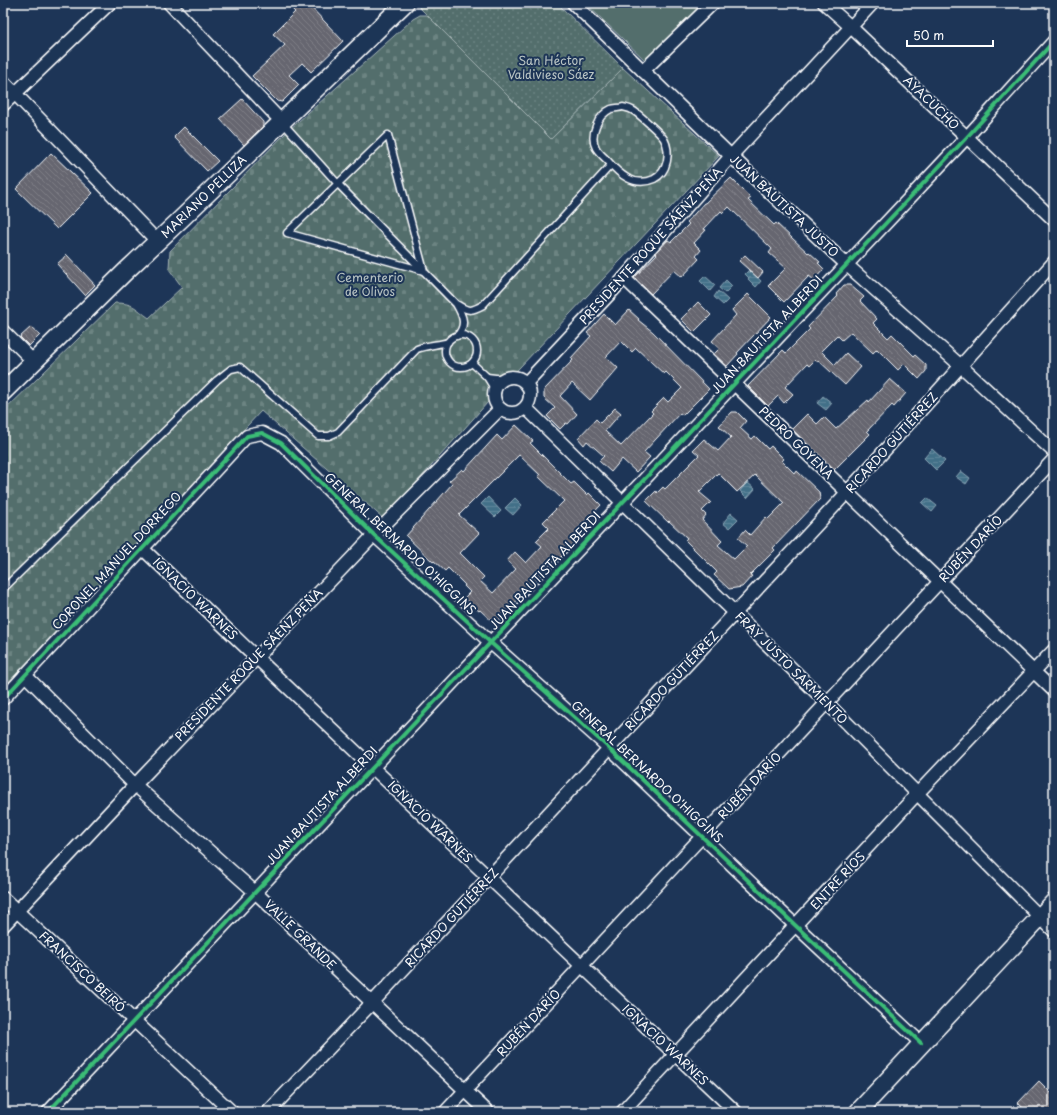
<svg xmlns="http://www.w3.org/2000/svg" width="1057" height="1115" font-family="'Playpen Sans',sans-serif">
<defs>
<pattern id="cemetery-stones" width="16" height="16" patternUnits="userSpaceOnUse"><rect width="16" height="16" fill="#526e6c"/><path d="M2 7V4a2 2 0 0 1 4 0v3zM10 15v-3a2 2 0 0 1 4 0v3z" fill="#6c8482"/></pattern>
<pattern id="park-dots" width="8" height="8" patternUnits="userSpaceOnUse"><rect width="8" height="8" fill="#526e6c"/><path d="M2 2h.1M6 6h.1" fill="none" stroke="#6c8482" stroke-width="1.8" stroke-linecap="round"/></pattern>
<pattern id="water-rules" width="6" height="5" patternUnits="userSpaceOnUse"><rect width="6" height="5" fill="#436f88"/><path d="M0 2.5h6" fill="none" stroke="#5f859a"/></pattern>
<pattern id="building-back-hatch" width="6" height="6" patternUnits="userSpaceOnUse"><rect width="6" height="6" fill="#666670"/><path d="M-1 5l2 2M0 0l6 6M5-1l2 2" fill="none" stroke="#7d7d85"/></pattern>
</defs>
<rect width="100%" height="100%" fill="#1d3557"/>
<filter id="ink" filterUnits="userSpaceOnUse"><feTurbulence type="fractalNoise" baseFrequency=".025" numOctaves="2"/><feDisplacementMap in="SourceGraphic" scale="8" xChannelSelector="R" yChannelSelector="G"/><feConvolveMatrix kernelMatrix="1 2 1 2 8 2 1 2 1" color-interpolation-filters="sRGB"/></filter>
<g filter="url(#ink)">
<!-- cemetery -->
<path fill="url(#cemetery-stones)" stroke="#a8b6b6" d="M420,15H427L551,139L623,68L719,156L504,384L384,519L261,411L3,688V412L115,303C134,303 135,308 149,318L182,287L169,269L170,251L289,130L413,19Z"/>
<!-- park -->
<path fill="url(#park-dots)" stroke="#a8b6b6" d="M415,3H557L623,68L551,139Z"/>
<!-- garden -->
<path fill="#526e6c" stroke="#a8b6b6" d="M585,3H704L646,61Z"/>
<!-- water -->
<g fill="url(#water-rules)" stroke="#8ea9b8">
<path d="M749,270L761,281L756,287L748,279L749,278L745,274Z"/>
<path d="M705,276L715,285L710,291L700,281Z"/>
<path d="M726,280L732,286L725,293L719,288Z"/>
<path d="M718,291L728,300L723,305L714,297Z"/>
<path d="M823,396L832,403L826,410L817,403Z"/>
<path d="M932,449L945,461L936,470L924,458Z"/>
<path d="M961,471L970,478L966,484L956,477Z"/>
<path d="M747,482L755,489L747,498L740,491Z"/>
<path d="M488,497L501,511L495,517L481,504Z"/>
<path d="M515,498L522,505L513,515L505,508Z"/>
<path d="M927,498L937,506L932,512L922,503Z"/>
<path d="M731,513L738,519L729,528L723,523Z"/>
</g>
<!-- building -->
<g fill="url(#building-back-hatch)" stroke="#fff" fill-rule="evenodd">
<path d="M298,3H307L343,41L311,72L302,63L289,75L299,85L282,102L277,101L252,76L285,45L273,34L295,12L292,9Z"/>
<path d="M242,99L263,122V126L244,145L220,119Z"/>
<path d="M184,127L218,161L207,171L174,137Z"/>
<path d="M51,153L93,193L57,229L16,189Z"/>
<path d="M731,178L751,198L748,200L774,225L776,223L808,253L809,252L820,262L818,263L824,269L814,280L809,276L784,302L768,286L786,268L769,253L772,249L729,207L723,213L721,211L704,229L706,230L694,243L701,250L696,256L699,259L682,277L674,270L651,294L634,278L657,254L656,253L668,240L671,242L689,224L687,222L704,203H705Z"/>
<path d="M67,255L95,285L85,295L57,264Z"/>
<path d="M745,255L763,272L758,278L739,261Z"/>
<path d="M844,285H850L864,297L860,301L877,319L873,323L888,338L892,334L914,356L915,355L926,365V371L919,379L904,364L898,370L877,349L873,353L851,332L842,340L837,335L821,351L835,365L846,353L861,367L845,385L818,360L817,362L815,360L809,366L807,364L785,387L793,394L784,403L778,396L768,406L748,386L783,350L786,353L810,329L808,327L838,296L836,294Z"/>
<path d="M748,294L771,317L737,353L738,354L727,366L714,354L719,349L712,341L736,315L732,310Z"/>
<path d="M698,302L711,315L694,332L681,319Z"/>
<path d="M629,310L639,319L638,320L653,332L709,389L683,415L680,413L644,452L650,457L636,472L622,459L611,472L599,461L604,456L587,441L584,445L578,438L596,419L600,423L615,408L621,413L605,431L621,446L653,413L651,411L664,398L668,402L682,388L666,372L664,374L636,348L632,352L621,341L606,357L618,368L590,400L572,383L560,396L577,414L568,424L566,423L560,429L547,416L555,408L544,398V390L573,360L571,358L591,336L587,333L604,314L615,325Z"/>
<path d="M31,327L40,335L29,346L20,337Z"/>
<path d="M890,379L906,393L894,407L892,405L867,431L870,434L834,470L792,429L807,414L817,424L824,417L836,429L868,400L869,402Z"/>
<path d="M732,412H737L746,421L740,428L752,439L755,436L768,449L771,446L784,459L782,461L795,474L797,471L819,492L820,499L773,548L775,550L750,575L752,576L742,587L729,589L714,575L717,572L685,540L687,538L669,521L668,522L646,501L656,491L657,493L663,487L665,489L699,455L693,450L704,439L718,451L731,437L719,426ZM718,473L737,492L755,475L784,503L768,519L766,517L750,535L745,530L738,538L747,546L734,559L718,545L722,541L702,520L706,515L702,511L711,502L699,492Z"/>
<path d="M516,425L533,441L530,443L571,484L574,482L587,495L589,493L601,505L577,530L582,535L557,561L556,559L495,624L480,610L479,611L464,598L470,592L464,586L465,585L448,568L445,571L434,561L433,562L406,536L452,484L449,481L462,469L464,471L497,435L502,440ZM519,455L540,475L538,476L564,501L543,522L549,528L536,541L542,546L526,563L515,552L507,561L516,569L493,593L480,581L484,577L460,553L479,533L459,515Z"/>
<path d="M1039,1081L1054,1096V1112H1027L1018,1103Z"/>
</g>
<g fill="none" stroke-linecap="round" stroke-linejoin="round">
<!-- lane casing -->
<g stroke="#fff" stroke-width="9">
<g id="lane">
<path d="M623,107C626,108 629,108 632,110C637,112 661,134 664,139C671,152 668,172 654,179C634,188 619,174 607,160C603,156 599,153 596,148C589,135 598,115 611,109C615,108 620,108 623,107Z"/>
<path d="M282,122L338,184L456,304C463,316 467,325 457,336"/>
<path d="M388,135L424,271L287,233Z"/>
<path d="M458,305C469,312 472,311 483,305L611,165"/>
<circle cx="461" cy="351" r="16"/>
<path d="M472,363L487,377L495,390"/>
<path d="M487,377L504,379"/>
<path d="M3,589L217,380L231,369L240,367L318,436H329L338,432L417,349C427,345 438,345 448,342"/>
</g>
</g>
<!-- street casing -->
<g stroke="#fff" stroke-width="15">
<g id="street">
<path d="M169,3L282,122"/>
<path d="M573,3L731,156L847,265L961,366L1054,452"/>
<path d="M824,3L851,27L1054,220"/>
<path d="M643,71L713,3"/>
<path d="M3,81L157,241"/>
<path d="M3,105L110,3"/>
<path d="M624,278L1054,691"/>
<path d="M3,331L34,362"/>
<circle cx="512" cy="395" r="18"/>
<path d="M526,383L617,286L731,156L873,3"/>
<path d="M526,408L827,703L1054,931"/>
<path d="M143,549L257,658L736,1112"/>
<path d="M25,675L135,785L255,892L488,1112"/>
<path d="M3,699L247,436L262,433L281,443L374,535L491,643L609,748L796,926L921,1043"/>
<path d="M3,898L232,1112"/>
<path d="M3,926L135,785L374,535L500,409"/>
<path d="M48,1112L967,137L1054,41"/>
<path d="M268,1112L372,1003L841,499L1054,262"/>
<path d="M445,1112L1054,459"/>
<path d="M622,1112L917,794L1054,650"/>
</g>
</g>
<!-- secondary casing -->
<g stroke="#fff" stroke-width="20">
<g id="secondary">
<path d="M3,392L127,270L180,220L405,3"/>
<path d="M858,1112L1054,902"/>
</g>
</g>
<!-- lane -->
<use href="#lane" stroke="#1d3557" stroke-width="6"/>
<!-- street -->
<use href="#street" stroke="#1d3557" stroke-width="12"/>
<!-- secondary -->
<use href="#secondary" stroke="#1d3557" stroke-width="17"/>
<!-- cycleway casing -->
<g stroke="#1d3557" stroke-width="6">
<g id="cycleway">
<path d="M3,699L247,436L262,433L281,443L374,535L491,643L609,748L796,926L921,1043"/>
<path d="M48,1112L967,137L1054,41"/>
</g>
</g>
<!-- cycleway -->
<use href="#cycleway" stroke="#3abd76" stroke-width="4"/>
</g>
</g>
<g text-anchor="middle" stroke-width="4" stroke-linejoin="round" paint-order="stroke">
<!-- park labels -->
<g font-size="12" fill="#bac5c4" stroke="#1d3557">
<text x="551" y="65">San Héctor<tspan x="551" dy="14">Valdivieso Sáez</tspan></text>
<text x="370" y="282">Cementerio<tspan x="370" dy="14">de Olivos</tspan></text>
</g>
<!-- street labels -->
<g font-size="12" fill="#fff" stroke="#1d3557">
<text transform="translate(931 103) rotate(44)" y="4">AYACUCHO</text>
<text transform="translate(204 197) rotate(-44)" y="4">MARIANO PELLIZA</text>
<text transform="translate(784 206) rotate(43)" y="4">JUAN BAUTISTA JUSTO</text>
<text transform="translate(651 246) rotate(-48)" y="4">PRESIDENTE ROQUE SÁENZ PEÑA</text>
<text transform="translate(767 335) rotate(-47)" y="4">JUAN BAUTISTA ALBERDI</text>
<text transform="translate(796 443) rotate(44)" y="4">PEDRO GOYENA</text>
<text transform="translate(892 443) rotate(-48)" y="4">RICARDO GUTIÉRREZ</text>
<text transform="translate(400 544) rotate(43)" y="4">GENERAL BERNARDO O'HIGGINS</text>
<text transform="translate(971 549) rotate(-47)" y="4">RUBÉN DARÍO</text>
<text transform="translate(117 561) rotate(-47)" y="4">CORONEL MANUEL DORREGO</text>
<text transform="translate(545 571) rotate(-47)" y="4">JUAN BAUTISTA ALBERDI</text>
<text transform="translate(195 599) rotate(44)" y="4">IGNACIO WARNES</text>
<text transform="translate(249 665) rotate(-46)" y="4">PRESIDENTE ROQUE SÁENZ PEÑA</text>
<text transform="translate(791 668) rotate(45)" y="4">FRAY JUSTO SARMIENTO</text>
<text transform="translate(672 681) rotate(-47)" y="4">RICARDO GUTIÉRREZ</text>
<text transform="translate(647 772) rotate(43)" y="4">GENERAL BERNARDO O'HIGGINS</text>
<text transform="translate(750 786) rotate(-47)" y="4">RUBÉN DARÍO</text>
<text transform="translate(322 806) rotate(-47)" y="4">JUAN BAUTISTA ALBERDI</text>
<text transform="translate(430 822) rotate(44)" y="4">IGNACIO WARNES</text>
<text transform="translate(838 881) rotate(-47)" y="4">ENTRE RÍOS</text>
<text transform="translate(452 918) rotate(-47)" y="4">RICARDO GUTIÉRREZ</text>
<text transform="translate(300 935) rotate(44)" y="4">VALLE GRANDE</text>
<text transform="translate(82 972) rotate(43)" y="4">FRANCISCO BEIRÓ</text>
<text transform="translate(529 1023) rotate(-47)" y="4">RUBÉN DARÍO</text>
<text transform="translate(665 1045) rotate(43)" y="4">IGNACIO WARNES</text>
</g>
</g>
<!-- margin -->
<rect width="1057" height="1115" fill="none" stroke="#1d3557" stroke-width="16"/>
<rect x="8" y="8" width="1041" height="1099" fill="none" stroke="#fff" stroke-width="1.5" filter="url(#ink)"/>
<!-- scale -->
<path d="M907 40v6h86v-6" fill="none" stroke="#ffffff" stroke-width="2"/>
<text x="913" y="40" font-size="12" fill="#ffffff" stroke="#1d3557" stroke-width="3" paint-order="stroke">50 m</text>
</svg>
